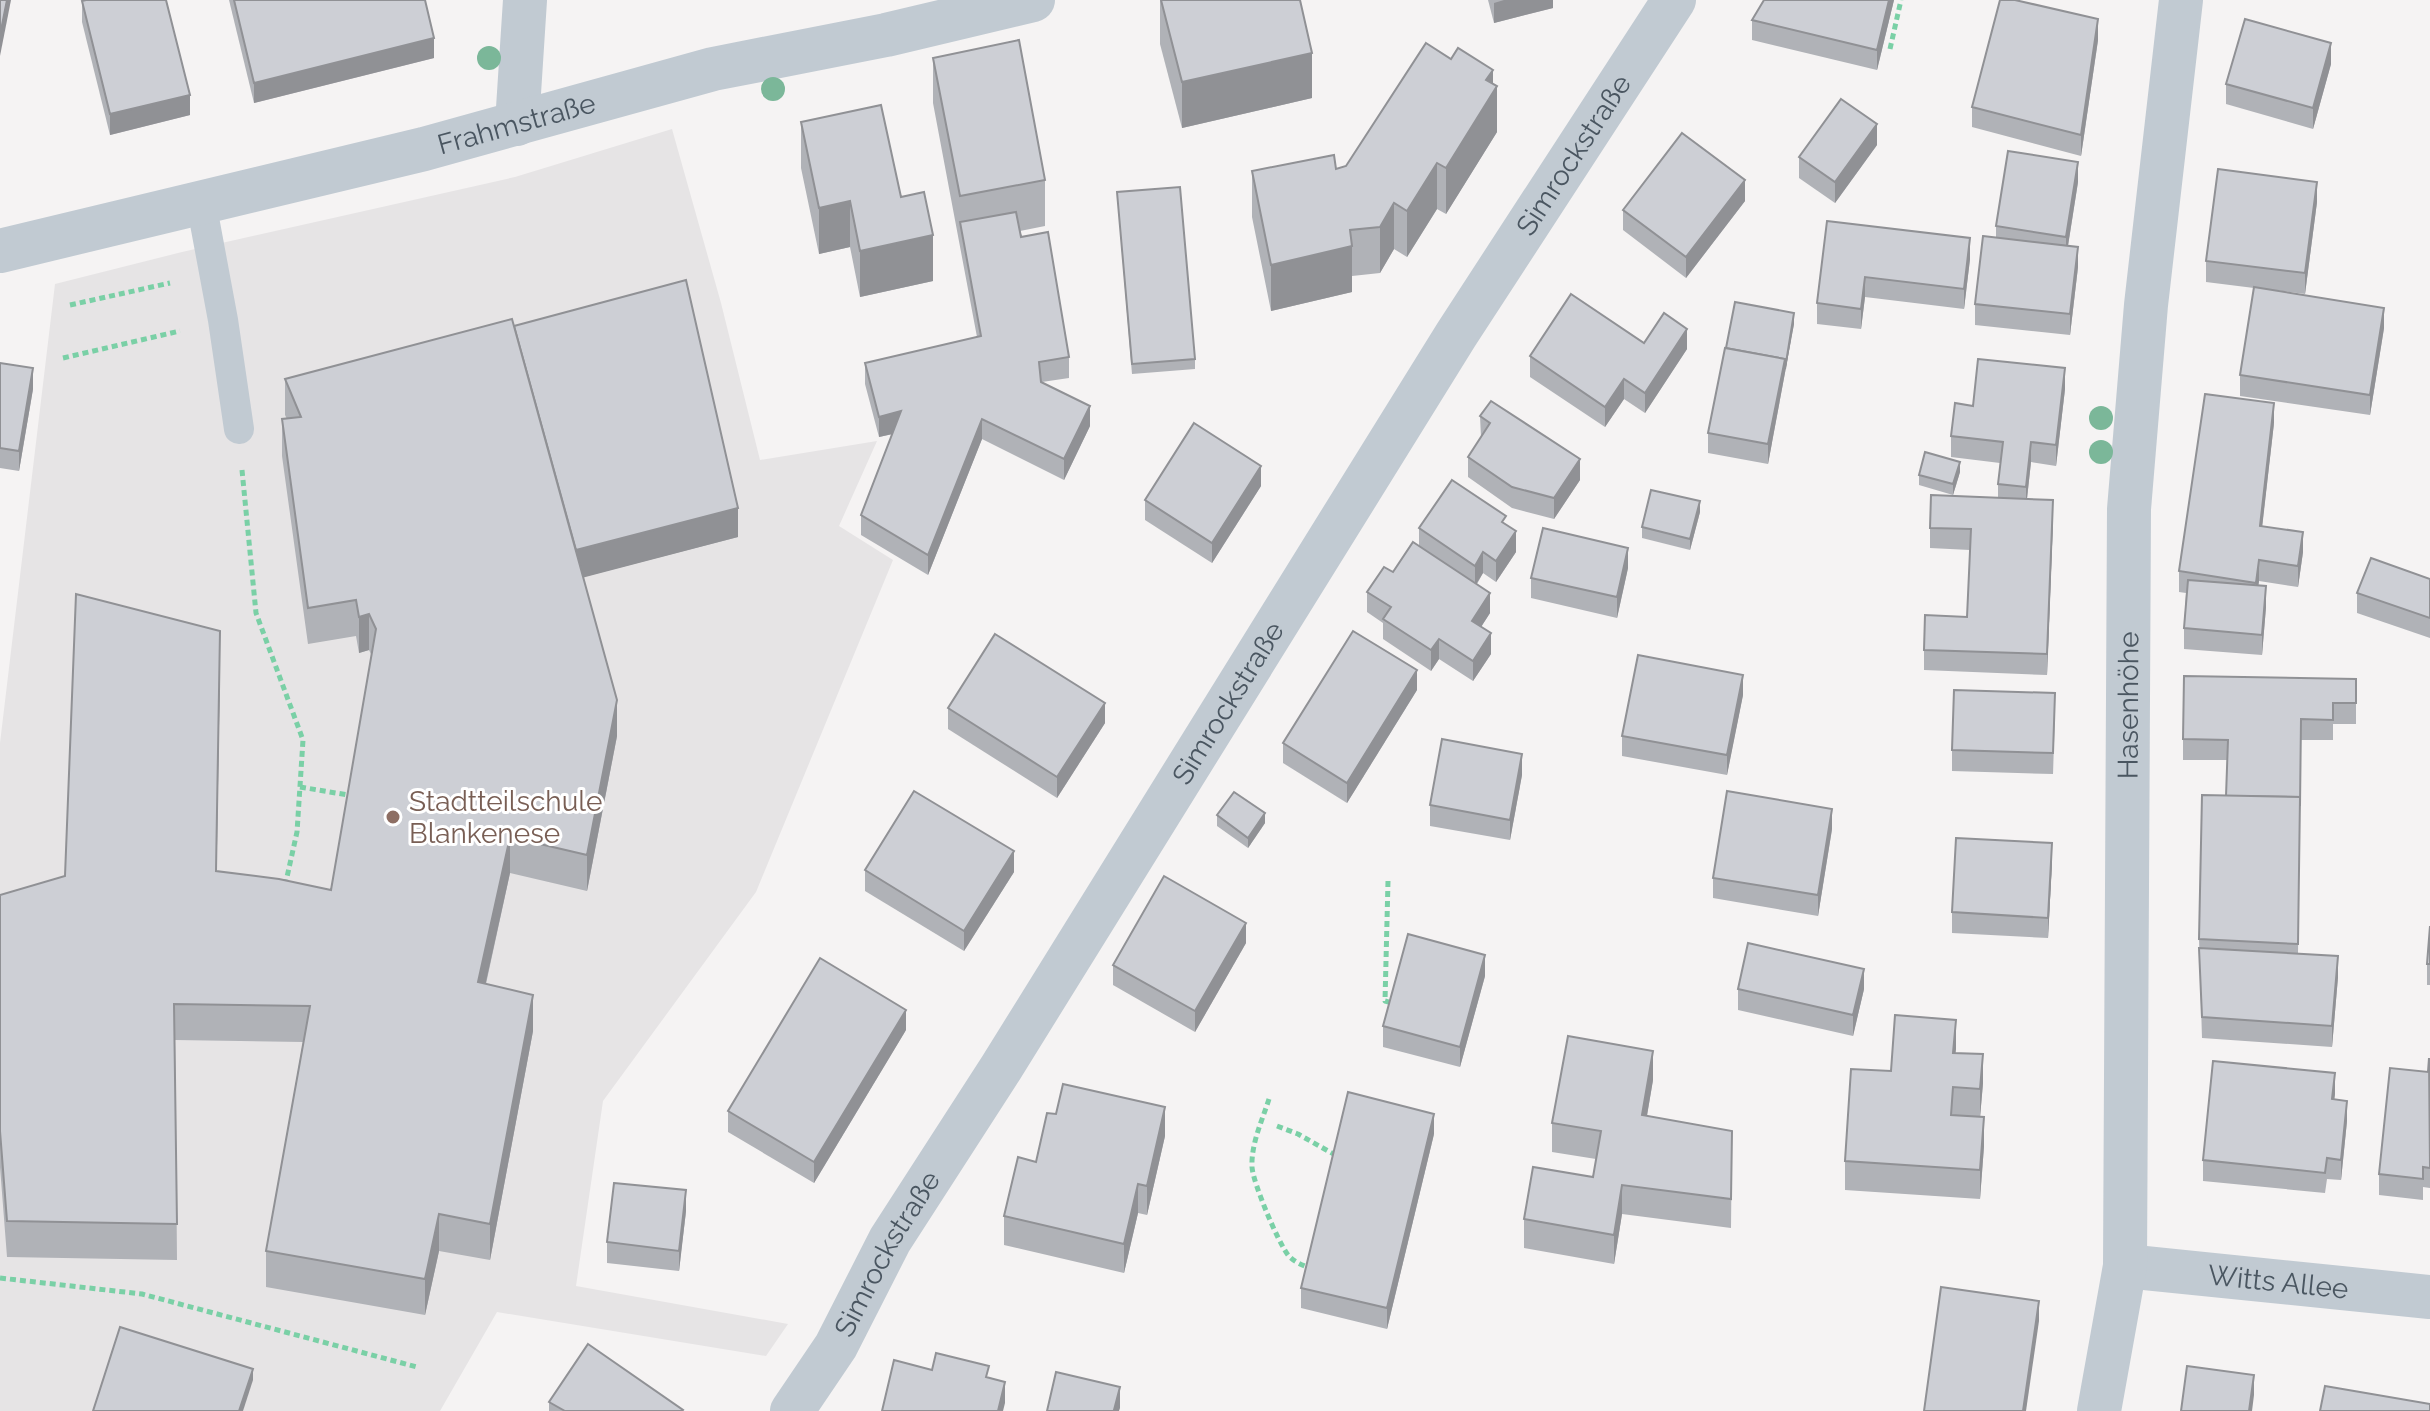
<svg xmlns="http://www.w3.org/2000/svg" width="2430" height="1411" font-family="Raleway,sans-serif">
<rect width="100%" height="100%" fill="#f5f3f3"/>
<!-- education -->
<path fill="#e6e4e5" d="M672,129L721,303L760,460L877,441L839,526L893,560L756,892L603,1101L576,1286L788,1324L766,1356L497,1312L440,1411H0V743L55,284L182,252L515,177Z"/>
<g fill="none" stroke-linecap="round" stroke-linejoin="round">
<!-- path -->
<g stroke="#7ad0a6" stroke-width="5" stroke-dasharray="6 4" stroke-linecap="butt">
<path d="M1890,49L1901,0"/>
<path d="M70,305L170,283"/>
<path d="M63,358L180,331"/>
<path d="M242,470L256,613L303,740L297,832L285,886"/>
<path d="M300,787L354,796"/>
<path d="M1388,881L1385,1001L1395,1004"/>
<path d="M1269,1099C1262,1121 1251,1144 1252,1167C1253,1183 1278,1242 1288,1255C1294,1262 1302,1265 1310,1268"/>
<path d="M1277,1126L1298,1134L1337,1156"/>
<path d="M0,1278L142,1294L417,1367"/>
</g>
<!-- service -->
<path stroke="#c1cad2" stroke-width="30" d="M201,202L223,320L239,429"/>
<!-- minor -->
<g stroke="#c1cad2" stroke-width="44">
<path d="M517,124L525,0"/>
<path id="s1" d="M0,251L424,149L713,69L886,35L1033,0"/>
<path id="s2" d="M2125,1266L2430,1297"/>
<path id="s3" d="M792,1411L836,1346L890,1240L1001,1068L1456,335L1674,0"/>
<path id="s4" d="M2099,1411L2125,1266L2129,509L2146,305L2181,0"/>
</g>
</g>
<!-- trees -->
<g fill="#7bb799">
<circle cx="489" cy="58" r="12"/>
<circle cx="773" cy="89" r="12"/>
<circle cx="2101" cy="418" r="12"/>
<circle cx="2101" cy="452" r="12"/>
</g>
<!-- wall -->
<g fill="#b0b2b7">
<path d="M229,0H425L434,58L254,103Z"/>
<path d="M1160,0L1312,98L1182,128L1160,44Z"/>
<path d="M1488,0H1553V8L1494,23Z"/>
<path d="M1894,0L1877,70L1752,40V20Z"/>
<path d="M82,1L190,115L110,135L82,22Z"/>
<path d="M2098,40L2081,156L1972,127V107Z"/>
<path d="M933,58L1045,180V226L1020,231L1069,357V378L1042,382L1090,426L1064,480L982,439L928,575L861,535V515L893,434L879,437L865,384V363L977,337L933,103Z"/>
<path d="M1451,59L1493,84L1497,132L1446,214L1437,209L1407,257L1394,249L1380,273L1352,276V292L1271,311L1252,217V171L1336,169L1346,166Z"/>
<path d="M2331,64L2313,129L2226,104V84Z"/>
<path d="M801,122L901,197L933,281L860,297L850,247L819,254L801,168Z"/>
<path d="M1877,145L1835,203L1799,178V157Z"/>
<path d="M2078,182L2068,246L2078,267L2070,335L1975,325V304L1996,237V226Z"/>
<path d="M1117,192L1195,359V369L1132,374Z"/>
<path d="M1745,201L1686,278L1623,230V210Z"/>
<path d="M2317,202L2305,294L2275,290L2384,328L2370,415L2240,396V375L2254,288L2206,282V261Z"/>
<path d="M1827,221L1970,259L1964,309L1865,297L1861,329L1817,324V303Z"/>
<path d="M1794,324L1768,464L1708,453V433L1726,348Z"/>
<path d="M514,326L738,537L583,577L617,736L587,891L510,873L486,984L533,1031L490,1260L439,1251L425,1315L266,1287V1251L303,1042L175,1040L177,1260L7,1257L0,1167V895L65,876L220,667L216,871L331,890L372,656L369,650L359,653L356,636L308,644L282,456V419H287L285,415V379Z"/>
<path d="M1644,343L1687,349L1645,413L1624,399L1605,427L1530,377V356Z"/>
<path d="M0,363L33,389L19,471L0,468Z"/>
<path d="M2065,389L2056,466L2031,462L2027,499L2053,521L2047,675L1924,670V650L1967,617L1970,550L1930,548V528L1998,498V484L2000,463L1951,457V436L1973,406Z"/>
<path d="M1480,416L1580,480L1554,519L1512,508L1468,477V457L1481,437Z"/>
<path d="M2274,423L2262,526L2303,552L2298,587L2259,581L2258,586L2266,607L2262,655L2184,649V628L2186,593L2179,592V571Z"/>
<path d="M1960,472L1953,495L1919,485V475Z"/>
<path d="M1261,486L1212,563L1145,520V500Z"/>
<path d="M1700,512L1690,550L1642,538V527Z"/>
<path d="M1506,525L1516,552L1496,582L1483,573L1477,584L1490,613L1481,627L1491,654L1473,681L1439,659L1431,671L1383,639V623L1367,612V592L1393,572L1419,545V528Z"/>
<path d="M1628,568L1617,618L1531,598V578Z"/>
<path d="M2430,579V638L2357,613V593Z"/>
<path d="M2356,679V724H2333V740H2301L2298,954L2338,977L2332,1047L2202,1038L2199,939L2226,796L2227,760H2183V739Z"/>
<path d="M1417,690L1347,803L1283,763V743Z"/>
<path d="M1743,695L1727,775L1622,756V736Z"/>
<path d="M948,708L1105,723L1057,798L948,729Z"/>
<path d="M2055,713L2053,774L1952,771V750Z"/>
<path d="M1522,775L1510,840L1430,826V805Z"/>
<path d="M1217,815L1265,823L1248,848L1217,826Z"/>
<path d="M1832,829L1818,916L1713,898V878Z"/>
<path d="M2052,863L2048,938L1952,933V912Z"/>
<path d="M865,870L1014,872L964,951L865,891Z"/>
<path d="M2430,926V985H2427V964Z"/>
<path d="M1246,943L1195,1032L1113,985V965Z"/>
<path d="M1485,976L1460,1067L1383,1047V1026Z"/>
<path d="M1738,989H1864L1853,1036L1738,1010Z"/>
<path d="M906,1030L814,1183L728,1132V1111Z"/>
<path d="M1955,1053L1983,1083L1980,1117L1984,1146L1980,1199L1845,1190V1161Z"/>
<path d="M2430,1058V1188L2423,1187V1200L2379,1195V1174L2428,1072Z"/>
<path d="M1653,1080L1647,1116L1732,1131L1731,1228L1622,1214L1614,1264L1524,1248V1219L1593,1177L1596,1159L1552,1152V1123Z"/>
<path d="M2335,1094L2334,1099L2347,1121L2341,1180L2327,1179L2325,1193L2203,1181V1160Z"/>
<path d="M1434,1134L1387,1329L1301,1308V1288Z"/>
<path d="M1165,1136L1147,1215L1138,1213L1124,1273L1004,1245V1216L1036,1162Z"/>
<path d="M686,1211L679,1271L607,1263V1242Z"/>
<path d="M549,1402L683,1411H549Z"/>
</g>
<!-- shaded-wall -->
<g fill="#909195">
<path d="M7,0H11L0,56V35Z"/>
<path d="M1504,0H1553V8L1494,23V3Z"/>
<path d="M1889,0H1894L1877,70V50Z"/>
<path d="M2098,19V40L2081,156V135Z"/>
<path d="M434,38V58L254,103V83Z"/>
<path d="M2331,43V64L2313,129V108Z"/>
<path d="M1312,53V98L1182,128V82Z"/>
<path d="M1493,70V93L1497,86V132L1446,214V168L1486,80Z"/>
<path d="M190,95V115L110,135V114Z"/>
<path d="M1877,124V145L1835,203V182Z"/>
<path d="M2078,162V182L2066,258V237Z"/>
<path d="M1437,163V209L1407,257V211Z"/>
<path d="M1745,180V201L1686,278V257Z"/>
<path d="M2317,182V202L2305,294V273Z"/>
<path d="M850,201V247L819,254V208Z"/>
<path d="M1394,203V249L1380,273V227Z"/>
<path d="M933,235V281L860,297V251Z"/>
<path d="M1970,238V259L1964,309V289Z"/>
<path d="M1352,246V292L1271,311V265Z"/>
<path d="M2078,247V267L2070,335V314Z"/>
<path d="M1865,277V297L1861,329V309Z"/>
<path d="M2384,308V328L2370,415V395Z"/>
<path d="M1794,313V324L1768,464V444Z"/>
<path d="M1687,329V349L1645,413V393Z"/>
<path d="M33,368V389L19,471V451Z"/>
<path d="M2065,368V389L2056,466V445Z"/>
<path d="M1624,379V399L1605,427V407Z"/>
<path d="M2274,403V423L2260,546V526Z"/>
<path d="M1090,406V426L1064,480V459Z"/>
<path d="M901,411V432L879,437V417Z"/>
<path d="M982,419V439L928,575V555Z"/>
<path d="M2031,442V462L2026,507V487Z"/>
<path d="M1580,459V480L1554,519V498Z"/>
<path d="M1960,462V472L1953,495V484Z"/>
<path d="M1261,466V486L1212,563V543Z"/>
<path d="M2053,500V521L2047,675V654Z"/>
<path d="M1700,501V512L1690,550V539Z"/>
<path d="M738,508V537L574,580V551Z"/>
<path d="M1516,531V552L1496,582V561Z"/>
<path d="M2303,532V552L2298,587V566Z"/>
<path d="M1628,548V568L1617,618V597Z"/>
<path d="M1483,552V573L1475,586V566Z"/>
<path d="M2259,560V581L2256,603V583Z"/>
<path d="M2266,586V607L2262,655V635Z"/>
<path d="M1490,593V613L1472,641V621Z"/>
<path d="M369,614V650L359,653V617Z"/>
<path d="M220,631V667L216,907V871Z"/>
<path d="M1491,633V654L1473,681V661Z"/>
<path d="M1439,639V659L1431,671V650Z"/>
<path d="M1417,670V690L1347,803V783Z"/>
<path d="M1743,675V695L1727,775V755Z"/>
<path d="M617,700V736L587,891V855Z"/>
<path d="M1105,703V723L1057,798V777Z"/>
<path d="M1522,754V775L1510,840V820Z"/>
<path d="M1832,809V829L1818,916V895Z"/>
<path d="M1265,813V823L1248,848V838Z"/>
<path d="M510,837V873L478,1018V982Z"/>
<path d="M2052,843V863L2048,938V918Z"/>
<path d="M1014,851V872L964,951V931Z"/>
<path d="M1246,923V943L1195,1032V1011Z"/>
<path d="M1485,955V976L1460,1067V1047Z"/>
<path d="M2338,956V977L2332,1047V1026Z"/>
<path d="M1864,969V989L1853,1036V1015Z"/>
<path d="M533,995V1031L490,1260V1224Z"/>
<path d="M906,1010V1030L814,1183V1162Z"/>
<path d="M1956,1020V1049L1953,1082V1053Z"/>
<path d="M1653,1051V1080L1642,1144V1115Z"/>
<path d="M1983,1054V1083L1980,1118V1089Z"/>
<path d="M2335,1073V1094L2332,1119V1099Z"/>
<path d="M2347,1101V1121L2341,1180V1160Z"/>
<path d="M1165,1107V1136L1147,1215V1186Z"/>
<path d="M1434,1114V1134L1387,1329V1308Z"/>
<path d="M1984,1117V1146L1980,1199V1170Z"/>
<path d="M1138,1184V1213L1124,1273V1244Z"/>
<path d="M1622,1185V1214L1614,1264V1235Z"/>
<path d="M686,1190V1211L679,1271V1251Z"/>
<path d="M439,1214V1251L425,1315V1279Z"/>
<path d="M2039,1301V1321L2026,1411H2023Z"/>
<path d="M253,1369V1380L243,1411H239Z"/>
<path d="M2254,1375V1395L2252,1411H2249Z"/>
<path d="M1005,1382V1403L1003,1411H998Z"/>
<path d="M1120,1387V1408L1119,1411H1114Z"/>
</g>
<!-- building -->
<g fill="#cdcfd5" stroke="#909195" stroke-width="2">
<path d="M0,0H7L0,35Z"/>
<path d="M86,0H166L190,95L110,114L82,1Z"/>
<path d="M234,0H425L434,38L254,83Z"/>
<path d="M1161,0H1300L1312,53L1182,82Z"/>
<path d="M1764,0H1889L1877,50L1752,20Z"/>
<path d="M2000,0H2015L2098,19L2081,135L1972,107Z"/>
<path d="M2245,19L2331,43L2313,108L2226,84Z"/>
<path d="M1019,40L1045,180L960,196L933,58Z"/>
<path d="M1426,43L1451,59L1458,48L1493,70L1486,80L1497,86L1446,168L1437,163L1407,211L1394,203L1380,227L1350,230L1352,246L1271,265L1252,171L1334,155L1336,169L1346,166Z"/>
<path d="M1841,99L1877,124L1835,182L1799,157Z"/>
<path d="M881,105L901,197L924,192L933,235L860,251L850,201L819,208L801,122Z"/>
<path d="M1682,133L1745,180L1686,257L1623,210Z"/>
<path d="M2008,151L2078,162L2066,237L1996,226Z"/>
<path d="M2218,169L2317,182L2305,273L2206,261Z"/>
<path d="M1180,187L1195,359L1132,364L1117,192Z"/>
<path d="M1016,212L1021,237L1048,232L1069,357L1039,362L1041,382L1090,406L1064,459L982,419L928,555L861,515L901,411L879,417L865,363L981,336L960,222Z"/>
<path d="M1827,221L1970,238L1964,289L1865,277L1861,309L1817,303Z"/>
<path d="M1983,236L2078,247L2070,314L1975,304Z"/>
<path d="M686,280L738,508L576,550L514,326Z"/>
<path d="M2254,287L2384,308L2370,395L2240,375Z"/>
<path d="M1571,294L1644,343L1664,313L1687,329L1645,393L1624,379L1605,407L1530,356Z"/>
<path d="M1735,302L1794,313L1785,369V359L1726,348Z"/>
<path d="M512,319L617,700L587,855L510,837L478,982L533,995L490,1224L439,1214L425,1279L266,1251L310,1006L174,1004L177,1224L7,1221L0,1131V895L65,876L76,594L220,631L216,871L279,879L331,890L376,629L369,614L359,617L356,600L308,608L282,419L301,417L285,379Z"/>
<path d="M1725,348L1785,359L1768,444L1708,433Z"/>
<path d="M1978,359L2065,368L2056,445L2031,442L2026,487L1998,484L2003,442L1951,436L1955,403L1973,406Z"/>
<path d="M0,363L33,368L19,451L0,448Z"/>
<path d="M2205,394L2274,403L2260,526L2303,532L2298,566L2259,560L2256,583L2179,571Z"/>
<path d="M1491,401L1580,459L1554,498L1512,487L1468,457L1490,423L1480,416Z"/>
<path d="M1194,423L1261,466L1212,543L1145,500Z"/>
<path d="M1925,452L1960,462L1953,484L1919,475Z"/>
<path d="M1452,480L1506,516L1502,522L1516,531L1496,561L1483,552L1475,566L1419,528Z"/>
<path d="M1651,490L1700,501L1690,539L1642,527Z"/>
<path d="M1931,495L2053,500L2047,654L1924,650L1925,615L1967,617L1971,529L1930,528Z"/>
<path d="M1543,528L1628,548L1617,597L1531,578Z"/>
<path d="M1413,542L1490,593L1472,621L1491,633L1473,661L1439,639L1431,650L1383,619L1391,607L1367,592L1384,567L1393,572Z"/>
<path d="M2371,558L2430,579V618L2357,593Z"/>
<path d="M2188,580L2266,586L2262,635L2184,628Z"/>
<path d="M1353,631L1417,670L1347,783L1283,743Z"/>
<path d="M995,634L1105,703L1057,777L948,708Z"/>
<path d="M1638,655L1743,675L1727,755L1622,736Z"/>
<path d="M2184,676L2356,679V703H2333V720L2301,719L2300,806V797L2226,796L2228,740L2183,739Z"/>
<path d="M1954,690L2055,693L2053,753L1952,750Z"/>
<path d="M1442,739L1522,754L1510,820L1430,805Z"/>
<path d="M914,791L1014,851L964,931L865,870Z"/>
<path d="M1727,791L1832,809L1818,895L1713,878Z"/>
<path d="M1234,792L1265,813L1248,838L1217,815Z"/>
<path d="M2202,795L2300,797L2298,944L2199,939Z"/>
<path d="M1956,838L2052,843L2048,918L1952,912Z"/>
<path d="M1164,876L1246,923L1195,1011L1113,965Z"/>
<path d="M2430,926V964H2427Z"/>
<path d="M1408,934L1485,955L1460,1047L1383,1026Z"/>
<path d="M1748,943L1864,969L1853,1015L1738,989Z"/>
<path d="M2199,948L2338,956L2332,1026L2202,1017Z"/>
<path d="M820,958L906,1010L814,1162L728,1111Z"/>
<path d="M1895,1015L1956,1020L1953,1053L1983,1054L1980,1089L1953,1087L1951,1115L1984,1117L1980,1170L1845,1161L1851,1069L1891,1071Z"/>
<path d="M1568,1036L1653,1051L1642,1115L1732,1131L1731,1199L1622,1185L1614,1235L1524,1219L1533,1167L1593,1177L1601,1131L1552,1123Z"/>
<path d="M2429,1058L2430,1168L2423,1167V1179L2379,1174L2390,1068L2428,1072Z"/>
<path d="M2213,1061L2335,1073L2332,1099L2347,1101L2341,1160L2327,1158L2325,1173L2203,1160Z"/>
<path d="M1063,1084L1165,1107L1147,1186L1138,1184L1124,1244L1004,1216L1018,1157L1036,1162L1047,1113L1056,1114Z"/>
<path d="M1348,1092L1434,1114L1387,1308L1301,1288Z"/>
<path d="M614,1183L686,1190L679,1251L607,1242Z"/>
<path d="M1941,1287L2039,1301L2023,1411H1924Z"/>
<path d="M120,1327L253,1369L239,1411H93Z"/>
<path d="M588,1344L683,1410L682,1411H565L549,1402Z"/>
<path d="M936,1353L989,1366L986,1377L1005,1382L998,1411H882L894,1360L932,1370Z"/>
<path d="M2187,1366L2254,1375L2249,1411H2181Z"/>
<path d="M1056,1372L1120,1387L1114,1410L1118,1411H1047Z"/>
<path d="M2325,1386L2430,1404V1411H2320Z"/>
</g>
<!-- markers -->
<circle fill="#8d6e63" stroke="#fff" stroke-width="3" cx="393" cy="817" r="8"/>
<g text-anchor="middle" stroke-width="6" stroke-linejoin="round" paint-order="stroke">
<!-- street labels -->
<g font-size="28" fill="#4a5661" stroke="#fff">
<text dy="10" stroke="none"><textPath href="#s1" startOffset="532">Frahmstraße</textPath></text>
<text dy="10" stroke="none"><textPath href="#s3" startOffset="1480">Simrockstraße</textPath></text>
<text dy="10" stroke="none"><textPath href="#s3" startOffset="832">Simrockstraße</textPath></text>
<text dy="10" stroke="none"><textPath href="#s4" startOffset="708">Hasenhöhe</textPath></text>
<text dy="10" stroke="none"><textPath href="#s3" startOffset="184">Simrockstraße</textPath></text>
<text dy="10" stroke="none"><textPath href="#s2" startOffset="154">Witts Allee</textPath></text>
</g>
<!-- education labels -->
<g font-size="28" fill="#785e54" stroke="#fff" text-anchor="start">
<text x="409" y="811">Stadtteilschule<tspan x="409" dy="32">Blankenese</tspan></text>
</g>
</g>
</svg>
